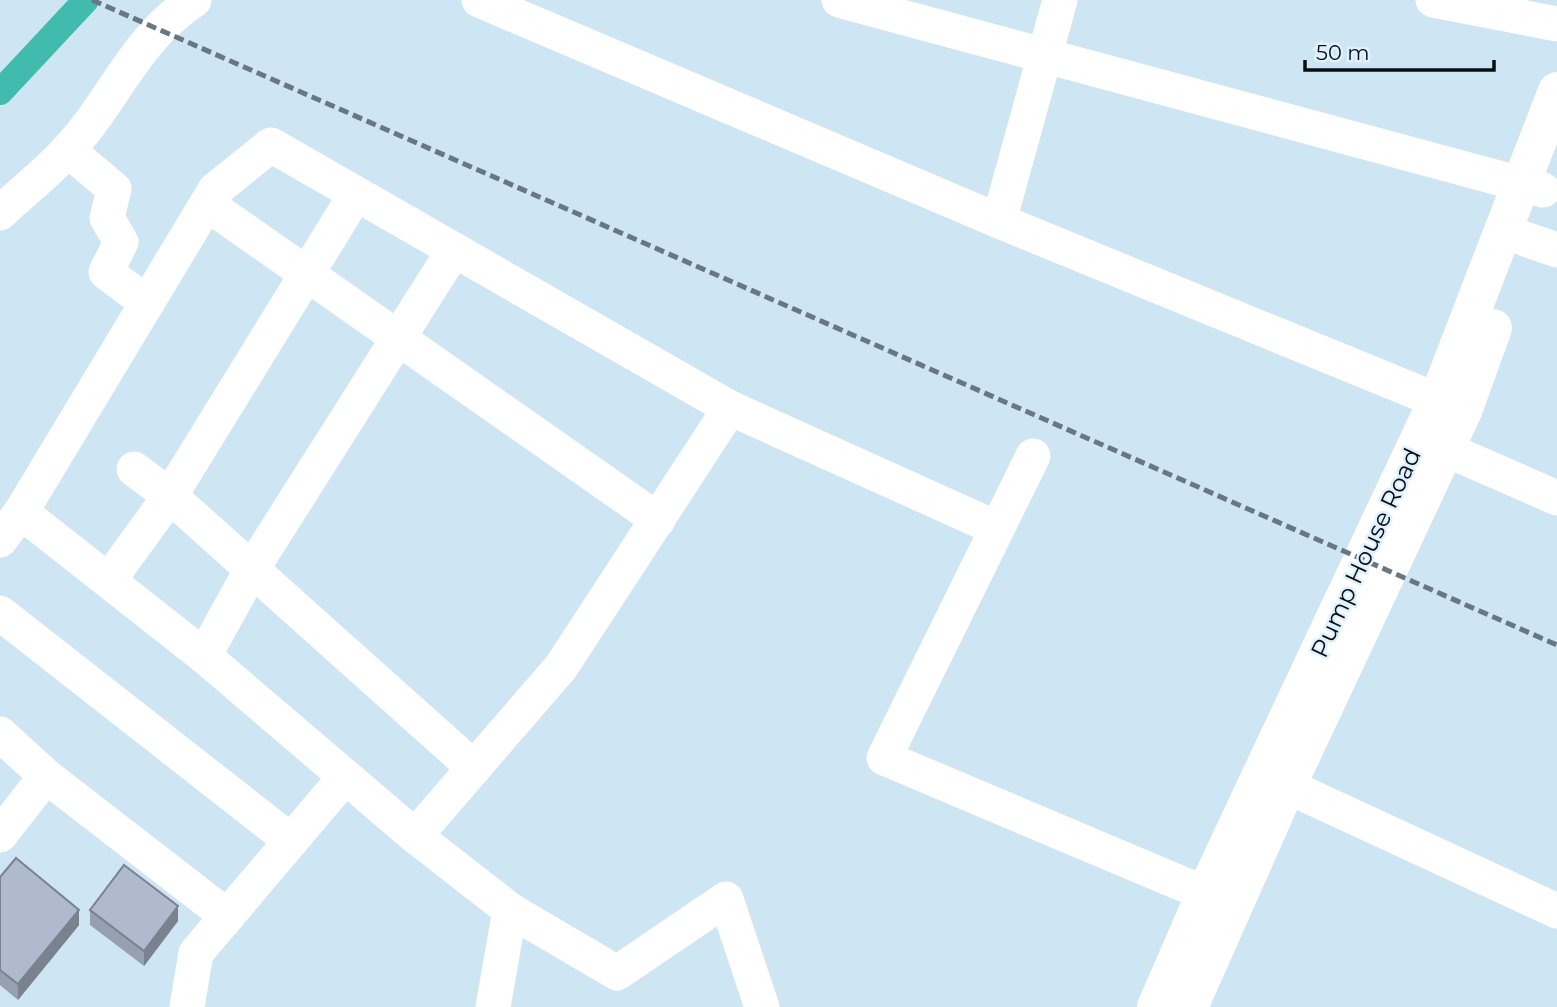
<svg xmlns="http://www.w3.org/2000/svg" width="1557" height="1007" font-family="Montserrat,sans-serif">
<rect width="100%" height="100%" fill="#cee5f3"/>
<g fill="none" stroke-linecap="round" stroke-linejoin="round">
<!-- canal -->
<path stroke="#42bbaf" stroke-width="26" d="M0,92L86,0"/>
<!-- minor -->
<g stroke="#fff" stroke-width="35">
<path d="M479,0L999,221L1463,411"/>
<path d="M839,0L1543,190"/>
<path d="M1433,0L1557,24"/>
<path d="M68,150L114,189L107,218L121,242L106,272L147,303"/>
<path d="M207,204L658,520"/>
<path d="M0,213C22,192 47,173 67,151C115,100 132,42 194,0"/>
<path d="M999,221L1060,0"/>
<path d="M1525,239L1557,250"/>
<path d="M1445,449L1557,498"/>
<path d="M1033,456L884,758L1230,904"/>
<path d="M134,469L170,496L474,768"/>
<path d="M21,512L204,656L415,836L510,910L617,973L726,899L762,1007"/>
<path d="M0,540L21,512L215,190L271,145L730,408"/>
<path d="M109,580L170,496L356,194"/>
<path d="M0,613L291,841"/>
<path d="M204,656L252,569L454,250"/>
<path d="M0,734L46,776"/>
<path d="M1287,786L1557,911"/>
<path d="M0,835L46,776L227,916"/>
<path d="M415,836L561,667L730,408L996,528"/>
<path d="M187,1007L196,953L345,777"/>
<path d="M493,1007L510,910"/>
</g>
<!-- major -->
<g stroke="#fff" stroke-width="38">
<path d="M1156,1007L1205,894L1438,399L1557,91"/>
<path d="M1189,1007L1287,786L1463,411L1493,328"/>
</g>
<!-- rail -->
<path stroke="#687781" stroke-width="5" stroke-dasharray="10 5" stroke-linecap="butt" d="M92,0L1557,645"/>
</g>
<!-- wall -->
<g fill="#96a0b1">
<path d="M0,877L79,925L18,1000L0,985Z"/>
<path d="M90,910L178,921L144,966L90,925Z"/>
</g>
<!-- shaded-wall -->
<g fill="#7a8290">
<path d="M178,906V921L144,966V951Z"/>
<path d="M79,910V925L18,1000V984Z"/>
</g>
<!-- building -->
<g fill="#afbace" stroke="#7a8290" stroke-width="2">
<path d="M16,858L79,910L18,984L0,970V877Z"/>
<path d="M124,865L178,906L144,951L90,910Z"/>
</g>
<g text-anchor="middle" stroke-width="5" stroke-linejoin="round" paint-order="stroke">
<!-- street labels -->
<g font-size="24" fill="#070e13" stroke="#dff1fd">
<text transform="translate(1366 553) rotate(-65)" y="8">Pump House Road</text>
</g>
</g>
<!-- scale -->
<path d="M1305 60v10h189v-10" fill="none" stroke="#070e13" stroke-width="3.5"/>
<text x="1316" y="60" font-size="21" fill="#070e13" stroke="#dff1fd" stroke-width="5" paint-order="stroke">50 m</text>
</svg>
